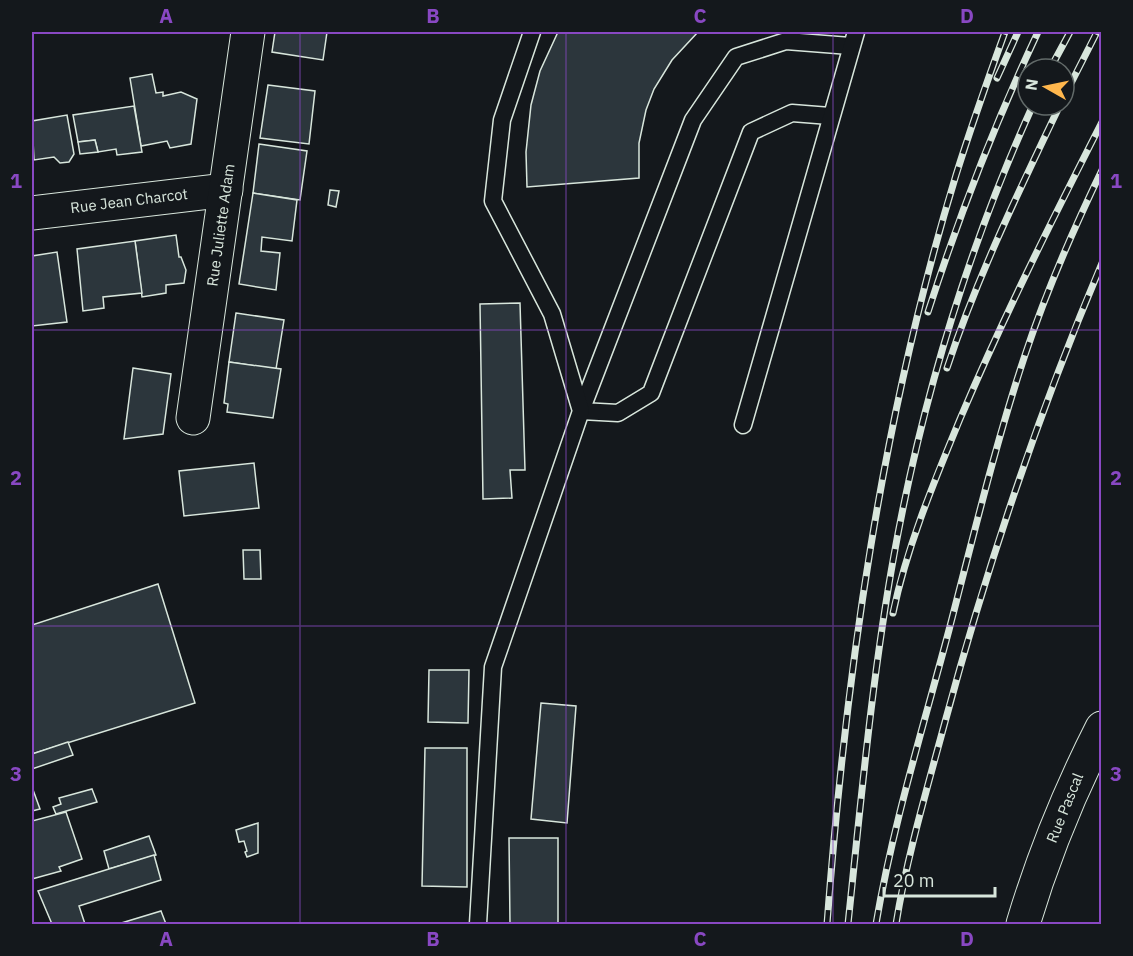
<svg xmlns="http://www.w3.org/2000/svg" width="1133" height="956" font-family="'IBM Plex Sans',sans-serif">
<rect width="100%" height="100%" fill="#14181c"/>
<!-- building -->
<g fill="#2c363c" stroke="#d8e6dc" stroke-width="1.5">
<path d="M275,32H327L323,60L272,52Z"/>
<path d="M558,32H698L672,60L654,89L646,110L639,143V178L527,187L526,152L531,105L540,71Z"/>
<path d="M152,74L156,93L163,92V96L181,92L197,99L191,144L170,148L167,141L141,146L130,78Z"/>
<path d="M268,85L315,91L309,144L260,138Z"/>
<path d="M134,106L142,152L117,155L116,149L98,152L95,140L78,142L73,115Z"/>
<path d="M67,115L74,154L69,162L60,163L54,157L34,160L32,121Z"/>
<path d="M95,140L98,152L80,154L78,142Z"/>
<path d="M259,144L307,151L300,200L253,193Z"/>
<path d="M330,190L339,191L336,207L328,205Z"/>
<path d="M253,193L297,200L292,241L262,237L261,251L280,253L276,290L239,284Z"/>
<path d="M176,235L179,257H181L186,270L184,283L166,285V293L142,297L135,241Z"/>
<path d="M135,241L142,293L103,297L104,308L83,311L77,249Z"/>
<path d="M57,252L67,322L32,326V256Z"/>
<path d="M520,303L525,470H510L512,498L483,499L480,304Z"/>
<path d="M236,313L284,320L276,369L229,362Z"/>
<path d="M229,362L281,369L273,418L227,412L228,404L224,403Z"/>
<path d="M133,368L171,374L163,434L124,439Z"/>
<path d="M254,463L259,508L184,516L179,471Z"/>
<path d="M243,550H260L261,579H244Z"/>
<path d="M158,584L195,703L32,754V625Z"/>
<path d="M429,670H469L468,723L428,722Z"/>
<path d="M541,703L576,706L567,823L531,819Z"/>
<path d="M68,742L73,755L32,769V754Z"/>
<path d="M425,748H467V887L422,886Z"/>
<path d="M32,787L40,809L32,811Z"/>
<path d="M92,789L97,802L56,814L53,807L61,804L59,798Z"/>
<path d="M66,812L82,859L59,867L61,871L32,879V821Z"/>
<path d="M258,823V853L247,857L245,852L247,851L244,841L239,842L236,830Z"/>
<path d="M149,836L156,855L109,869L104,851Z"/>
<path d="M509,838H558V924H510Z"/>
<path d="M154,855L161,880L79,906L85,924H52L38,891Z"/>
<path d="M161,911L166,924H118Z"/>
</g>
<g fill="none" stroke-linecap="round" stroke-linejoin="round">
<!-- service casing -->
<g stroke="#d8e6dc" stroke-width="19">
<g id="service">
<path d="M830,116L792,113L751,132L651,393L618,413L581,411L693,120L736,57L786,41L850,46"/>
<path d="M743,425L856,32"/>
<path d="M478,924L493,667L581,411L552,314L493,201L502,120L532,32"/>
</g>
</g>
<!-- minor casing -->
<g stroke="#d8e6dc" stroke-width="35">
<g id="minor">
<path d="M32,213L226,190"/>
<path d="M193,418L248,32"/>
</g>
</g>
<!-- secondary casing -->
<g stroke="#d8e6dc" stroke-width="35">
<path id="secondary" d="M1023,924C1043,857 1070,791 1102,728"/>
</g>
<!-- service -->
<use href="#service" stroke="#14181c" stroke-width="16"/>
<!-- minor -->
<use href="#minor" stroke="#14181c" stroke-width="33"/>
<!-- secondary -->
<use href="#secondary" stroke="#14181c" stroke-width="33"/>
<!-- rail casing -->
<g stroke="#d8e6dc" stroke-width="7">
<g id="rail">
<path d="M1050,69L1070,32"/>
<path d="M997,78L1018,32"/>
<path d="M1064,97L1097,32"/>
<path d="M928,312C959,216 995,123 1038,32"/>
<path d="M947,368C977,277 1019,191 1060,105"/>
<path d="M893,613C907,546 934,482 960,419C1003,318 1052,220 1102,122"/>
<path d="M827,924C846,672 882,417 956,175C971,127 988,79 1005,32"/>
<path d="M848,924C861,801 872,677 894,555C922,400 968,248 1033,105"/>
<path d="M876,924C893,824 923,728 949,630C973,538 995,445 1025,355C1046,292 1073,230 1102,170"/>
<path d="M896,924C907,856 927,789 945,722C987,566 1039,412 1102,263"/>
</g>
</g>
<!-- rail -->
<use href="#rail" stroke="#14181c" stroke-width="4.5" stroke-dasharray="14" stroke-linecap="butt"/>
</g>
<!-- grid -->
<path fill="none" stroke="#8948c3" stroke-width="1.5" stroke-opacity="0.55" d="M300,32V924M566,32V924M833,32V924M32,330H1102M32,626H1102"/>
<g text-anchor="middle" stroke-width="4.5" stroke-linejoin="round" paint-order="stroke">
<!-- street labels -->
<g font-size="15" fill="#d8e6dc" stroke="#14181c">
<text transform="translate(129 201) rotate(-7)" y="5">Rue Jean Charcot</text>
<text transform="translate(221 225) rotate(-82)" y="5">Rue Juliette Adam</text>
<text transform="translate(1065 808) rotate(-68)" y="5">Rue Pascal</text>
</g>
</g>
<!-- border -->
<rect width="1133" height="956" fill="none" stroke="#14181c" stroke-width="66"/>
<!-- north arrow -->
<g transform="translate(1046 87) rotate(279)"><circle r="28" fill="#14181c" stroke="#626a69" stroke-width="1.5"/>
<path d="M0-4.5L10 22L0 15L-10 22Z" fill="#ffb74d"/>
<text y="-9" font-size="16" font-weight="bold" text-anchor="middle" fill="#d8e6dc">N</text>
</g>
<!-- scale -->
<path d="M884 887v9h111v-9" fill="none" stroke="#d8e6dc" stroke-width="3"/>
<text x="893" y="887" font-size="18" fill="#d8e6dc" stroke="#14181c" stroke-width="4.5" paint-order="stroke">20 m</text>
<rect x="33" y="33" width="1067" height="890" fill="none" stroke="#8948c3" stroke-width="2"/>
<g font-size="20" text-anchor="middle" font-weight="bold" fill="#8948c3">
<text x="166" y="23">A</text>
<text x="433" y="23">B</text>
<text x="700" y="23">C</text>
<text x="967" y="23">D</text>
<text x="16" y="188">1</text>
<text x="1116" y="188">1</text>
<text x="16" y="485">2</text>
<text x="1116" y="485">2</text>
<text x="16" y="781">3</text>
<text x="1116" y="781">3</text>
<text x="166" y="946">A</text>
<text x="433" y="946">B</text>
<text x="700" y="946">C</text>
<text x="967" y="946">D</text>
</g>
</svg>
